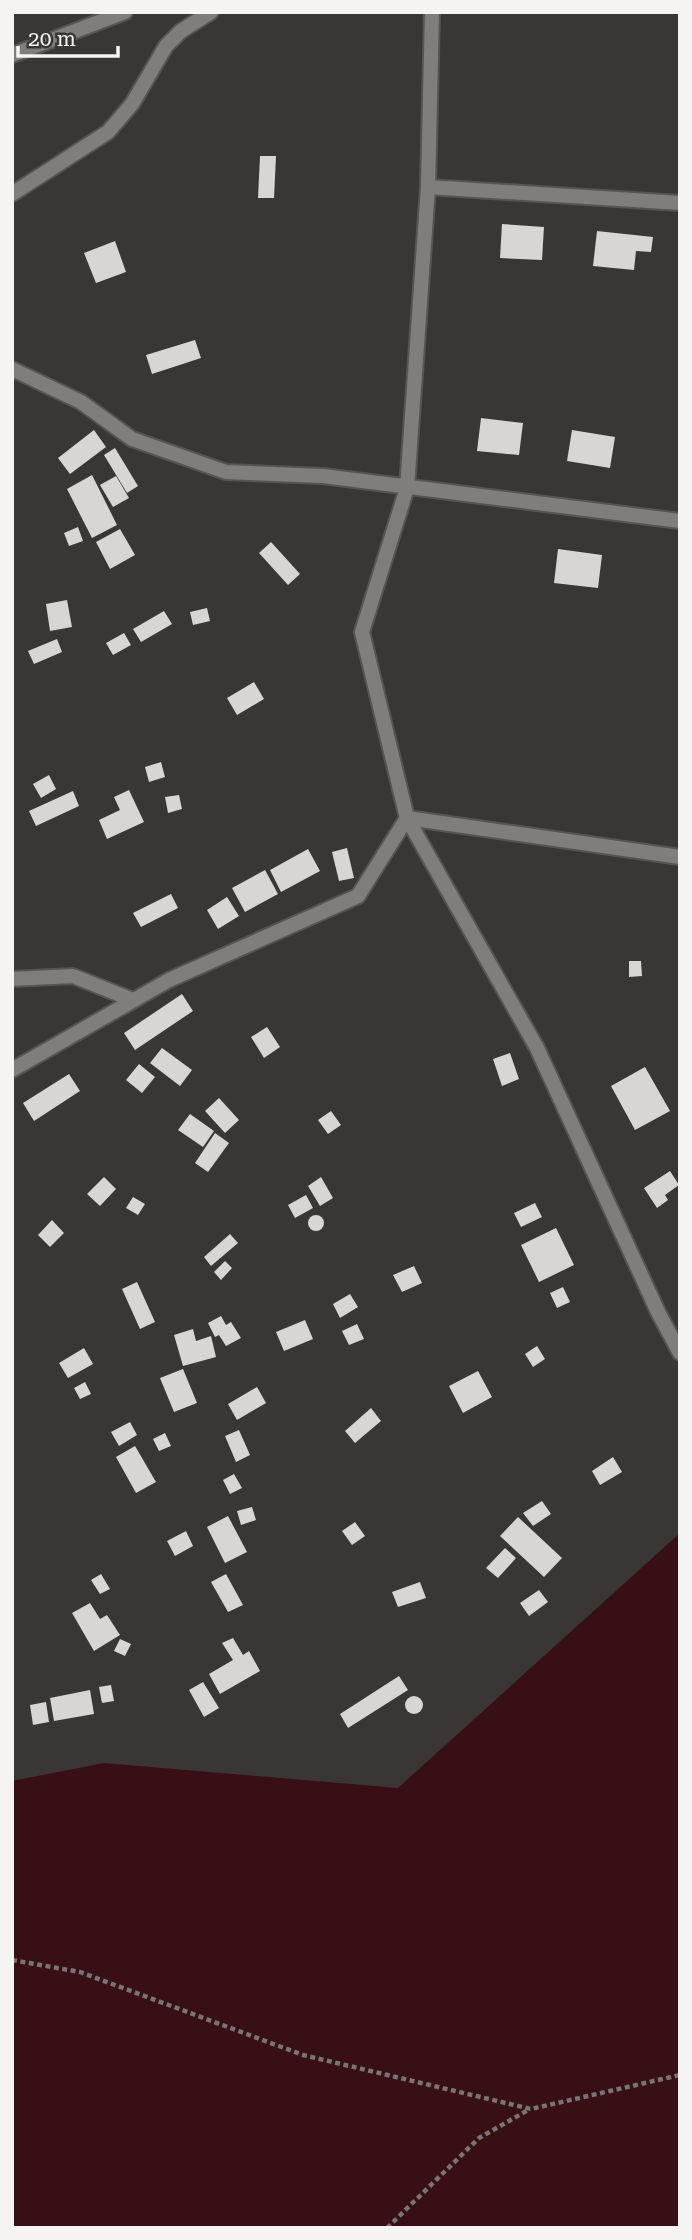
<svg xmlns="http://www.w3.org/2000/svg" width="692" height="2240" font-family="'Roboto Serif',serif">
<rect width="100%" height="100%" fill="#3a3636"/>
<!-- water -->
<path fill="#380f15" d="M680,1533V2228H12V1781L104,1763L398,1788Z"/>
<!-- building -->
<g fill="#dad5d5">
<path d="M260,156H276L274,198H258Z"/>
<path d="M502,224L544,227L542,260L500,258Z"/>
<path d="M597,231L653,237L651,252L636,251L634,270L593,266Z"/>
<path d="M115,241L126,272L96,283L84,253Z"/>
<path d="M195,340L201,358L152,374L146,355Z"/>
<path d="M481,418L523,423L519,455L477,451Z"/>
<path d="M94,430L106,447L70,474L58,458Z"/>
<path d="M572,430L615,437L610,468L567,461Z"/>
<path d="M115,448L138,486L127,493L104,455Z"/>
<path d="M92,475L117,525L92,538L67,489Z"/>
<path d="M116,476L129,498L113,507L100,485Z"/>
<path d="M78,527L83,541L69,546L64,533Z"/>
<path d="M120,529L135,555L110,569L96,542Z"/>
<path d="M271,542L300,574L288,585L259,553Z"/>
<path d="M558,549L602,555L598,588L554,583Z"/>
<path d="M67,600L72,627L50,631L46,604Z"/>
<path d="M207,608L210,621L193,625L190,612Z"/>
<path d="M164,611L172,624L141,642L133,629Z"/>
<path d="M124,633L131,645L113,655L106,643Z"/>
<path d="M57,639L62,652L34,664L28,651Z"/>
<path d="M254,682L264,699L237,715L227,698Z"/>
<path d="M161,762L165,777L149,782L145,767Z"/>
<path d="M49,775L56,789L41,798L33,784Z"/>
<path d="M129,790L144,822L107,839L99,820L120,810L114,797Z"/>
<path d="M73,791L79,806L36,826L29,811Z"/>
<path d="M179,795L182,809L168,813L165,797Z"/>
<path d="M347,848L354,878L339,881L332,852Z"/>
<path d="M308,849L320,871L281,892L270,870Z"/>
<path d="M265,870L278,894L245,912L232,888Z"/>
<path d="M171,894L178,908L141,927L133,913Z"/>
<path d="M227,897L239,916L218,929L207,910Z"/>
<path d="M629,961H641L642,976L629,977Z"/>
<path d="M182,994L193,1011L135,1050L124,1033Z"/>
<path d="M267,1027L280,1047L264,1058L251,1037Z"/>
<path d="M162,1048L192,1070L180,1086L150,1063Z"/>
<path d="M510,1053L519,1079L502,1086L493,1059Z"/>
<path d="M139,1064L155,1077L142,1093L126,1080Z"/>
<path d="M645,1067L670,1111L635,1130L611,1086Z"/>
<path d="M69,1074L80,1091L34,1121L23,1103Z"/>
<path d="M219,1098L239,1120L225,1133L205,1111Z"/>
<path d="M331,1111L341,1125L328,1134L318,1120Z"/>
<path d="M190,1114L214,1131L203,1147L178,1130Z"/>
<path d="M215,1133L229,1143L208,1172L195,1163Z"/>
<path d="M670,1171L679,1185L665,1195L668,1200L657,1208L644,1188Z"/>
<path d="M104,1177L116,1189L100,1206L87,1194Z"/>
<path d="M321,1177L333,1198L320,1206L308,1186Z"/>
<path d="M306,1195L313,1208L295,1218L288,1205Z"/>
<path d="M133,1197L145,1204L138,1215L126,1208Z"/>
<path d="M535,1203L542,1217L521,1227L514,1213Z"/>
<circle cx="316" cy="1223" r="8"/>
<path d="M52,1220L64,1233L50,1247L38,1235Z"/>
<path d="M556,1228L574,1265L539,1282L521,1245Z"/>
<path d="M230,1234L238,1243L211,1266L204,1257Z"/>
<path d="M225,1261L232,1268L221,1280L214,1272Z"/>
<path d="M414,1266L422,1283L402,1292L393,1275Z"/>
<path d="M137,1282L155,1322L140,1329L122,1289Z"/>
<path d="M563,1287L570,1302L557,1308L550,1293Z"/>
<path d="M350,1294L358,1307L340,1318L333,1304Z"/>
<path d="M221,1316L226,1325L231,1322L241,1338L226,1346L219,1335L215,1337L208,1323Z"/>
<path d="M305,1320L313,1339L284,1351L276,1332Z"/>
<path d="M357,1324L364,1339L349,1345L342,1331Z"/>
<path d="M193,1329L196,1341L211,1336L216,1357L183,1366L174,1335Z"/>
<path d="M537,1346L545,1359L533,1367L525,1354Z"/>
<path d="M84,1348L93,1364L68,1378L59,1363Z"/>
<path d="M183,1369L197,1403L174,1412L160,1378Z"/>
<path d="M478,1371L492,1397L463,1413L449,1386Z"/>
<path d="M85,1382L91,1394L80,1399L74,1388Z"/>
<path d="M257,1387L266,1403L237,1420L228,1404Z"/>
<path d="M371,1408L381,1421L355,1443L345,1431Z"/>
<path d="M130,1422L137,1435L119,1446L111,1432Z"/>
<path d="M239,1430L250,1455L236,1462L225,1436Z"/>
<path d="M165,1433L171,1446L159,1451L153,1439Z"/>
<path d="M135,1446L156,1482L136,1493L116,1457Z"/>
<path d="M613,1457L622,1472L600,1485L592,1471Z"/>
<path d="M234,1474L242,1488L230,1494L223,1480Z"/>
<path d="M542,1501L551,1514L533,1526L523,1513Z"/>
<path d="M252,1507L256,1520L241,1525L237,1511Z"/>
<path d="M228,1516L247,1552L225,1563L207,1527Z"/>
<path d="M518,1517L562,1558L544,1577L500,1536Z"/>
<path d="M355,1522L365,1536L352,1545L342,1531Z"/>
<path d="M186,1531L193,1546L175,1556L167,1541Z"/>
<path d="M505,1548L516,1558L498,1578L486,1568Z"/>
<path d="M101,1574L110,1589L100,1594L91,1580Z"/>
<path d="M226,1574L243,1605L228,1612L211,1582Z"/>
<path d="M420,1582L426,1598L398,1607L392,1592Z"/>
<path d="M539,1590L548,1602L529,1616L520,1603Z"/>
<path d="M90,1603L100,1619L107,1615L120,1635L94,1651L72,1613Z"/>
<path d="M233,1638L243,1655L249,1651L260,1671L220,1694L209,1674L233,1660L222,1643Z"/>
<path d="M120,1639L131,1644L125,1656L114,1651Z"/>
<path d="M399,1676L408,1690L348,1728L340,1714Z"/>
<path d="M203,1682L219,1708L204,1717L189,1690Z"/>
<path d="M111,1685L114,1701L102,1703L99,1687Z"/>
<path d="M90,1690L94,1714L54,1721L50,1698Z"/>
<circle cx="414" cy="1705" r="9"/>
<path d="M46,1702L49,1722L33,1725L30,1705Z"/>
</g>
<g fill="none" stroke-linecap="round" stroke-linejoin="round">
<!-- lane casing -->
<g stroke="#585454" stroke-width="18">
<g id="lane">
<path d="M12,55L125,12"/>
<path d="M428,187L680,203"/>
<path d="M12,194L108,132L132,104L166,46L181,31L211,12"/>
<path d="M12,369L81,402L132,439L226,472L323,476L680,521"/>
<path d="M12,979L73,976L133,1000"/>
<path d="M12,1070L169,980L358,896L407,818L680,857"/>
</g>
</g>
<!-- street casing -->
<g stroke="#585454" stroke-width="18">
<path id="street" d="M432,12L428,187L407,488L362,632L407,818L537,1048L658,1312L680,1353"/>
</g>
<!-- path -->
<g stroke="#787474" stroke-width="4.5" stroke-dasharray="5 3.5" stroke-linecap="butt">
<path d="M12,1960L80,1972L303,2055L531,2109L680,2075"/>
<path d="M387,2228L479,2138L530,2109"/>
</g>
<!-- lane -->
<use href="#lane" stroke="#807d7d" stroke-width="14"/>
<!-- street -->
<use href="#street" stroke="#807d7d" stroke-width="14"/>
</g>
<!-- border -->
<rect width="692" height="2240" fill="none" stroke="#f6f3f3" stroke-width="28"/>
<!-- scale -->
<path d="M18 46v10h100v-10" fill="none" stroke="#f6f3f3" stroke-width="3.5"/>
<text x="28" y="46" font-size="21" fill="#f6f3f3" stroke="#3a3636" stroke-width="5" paint-order="stroke">20 m</text>
</svg>
